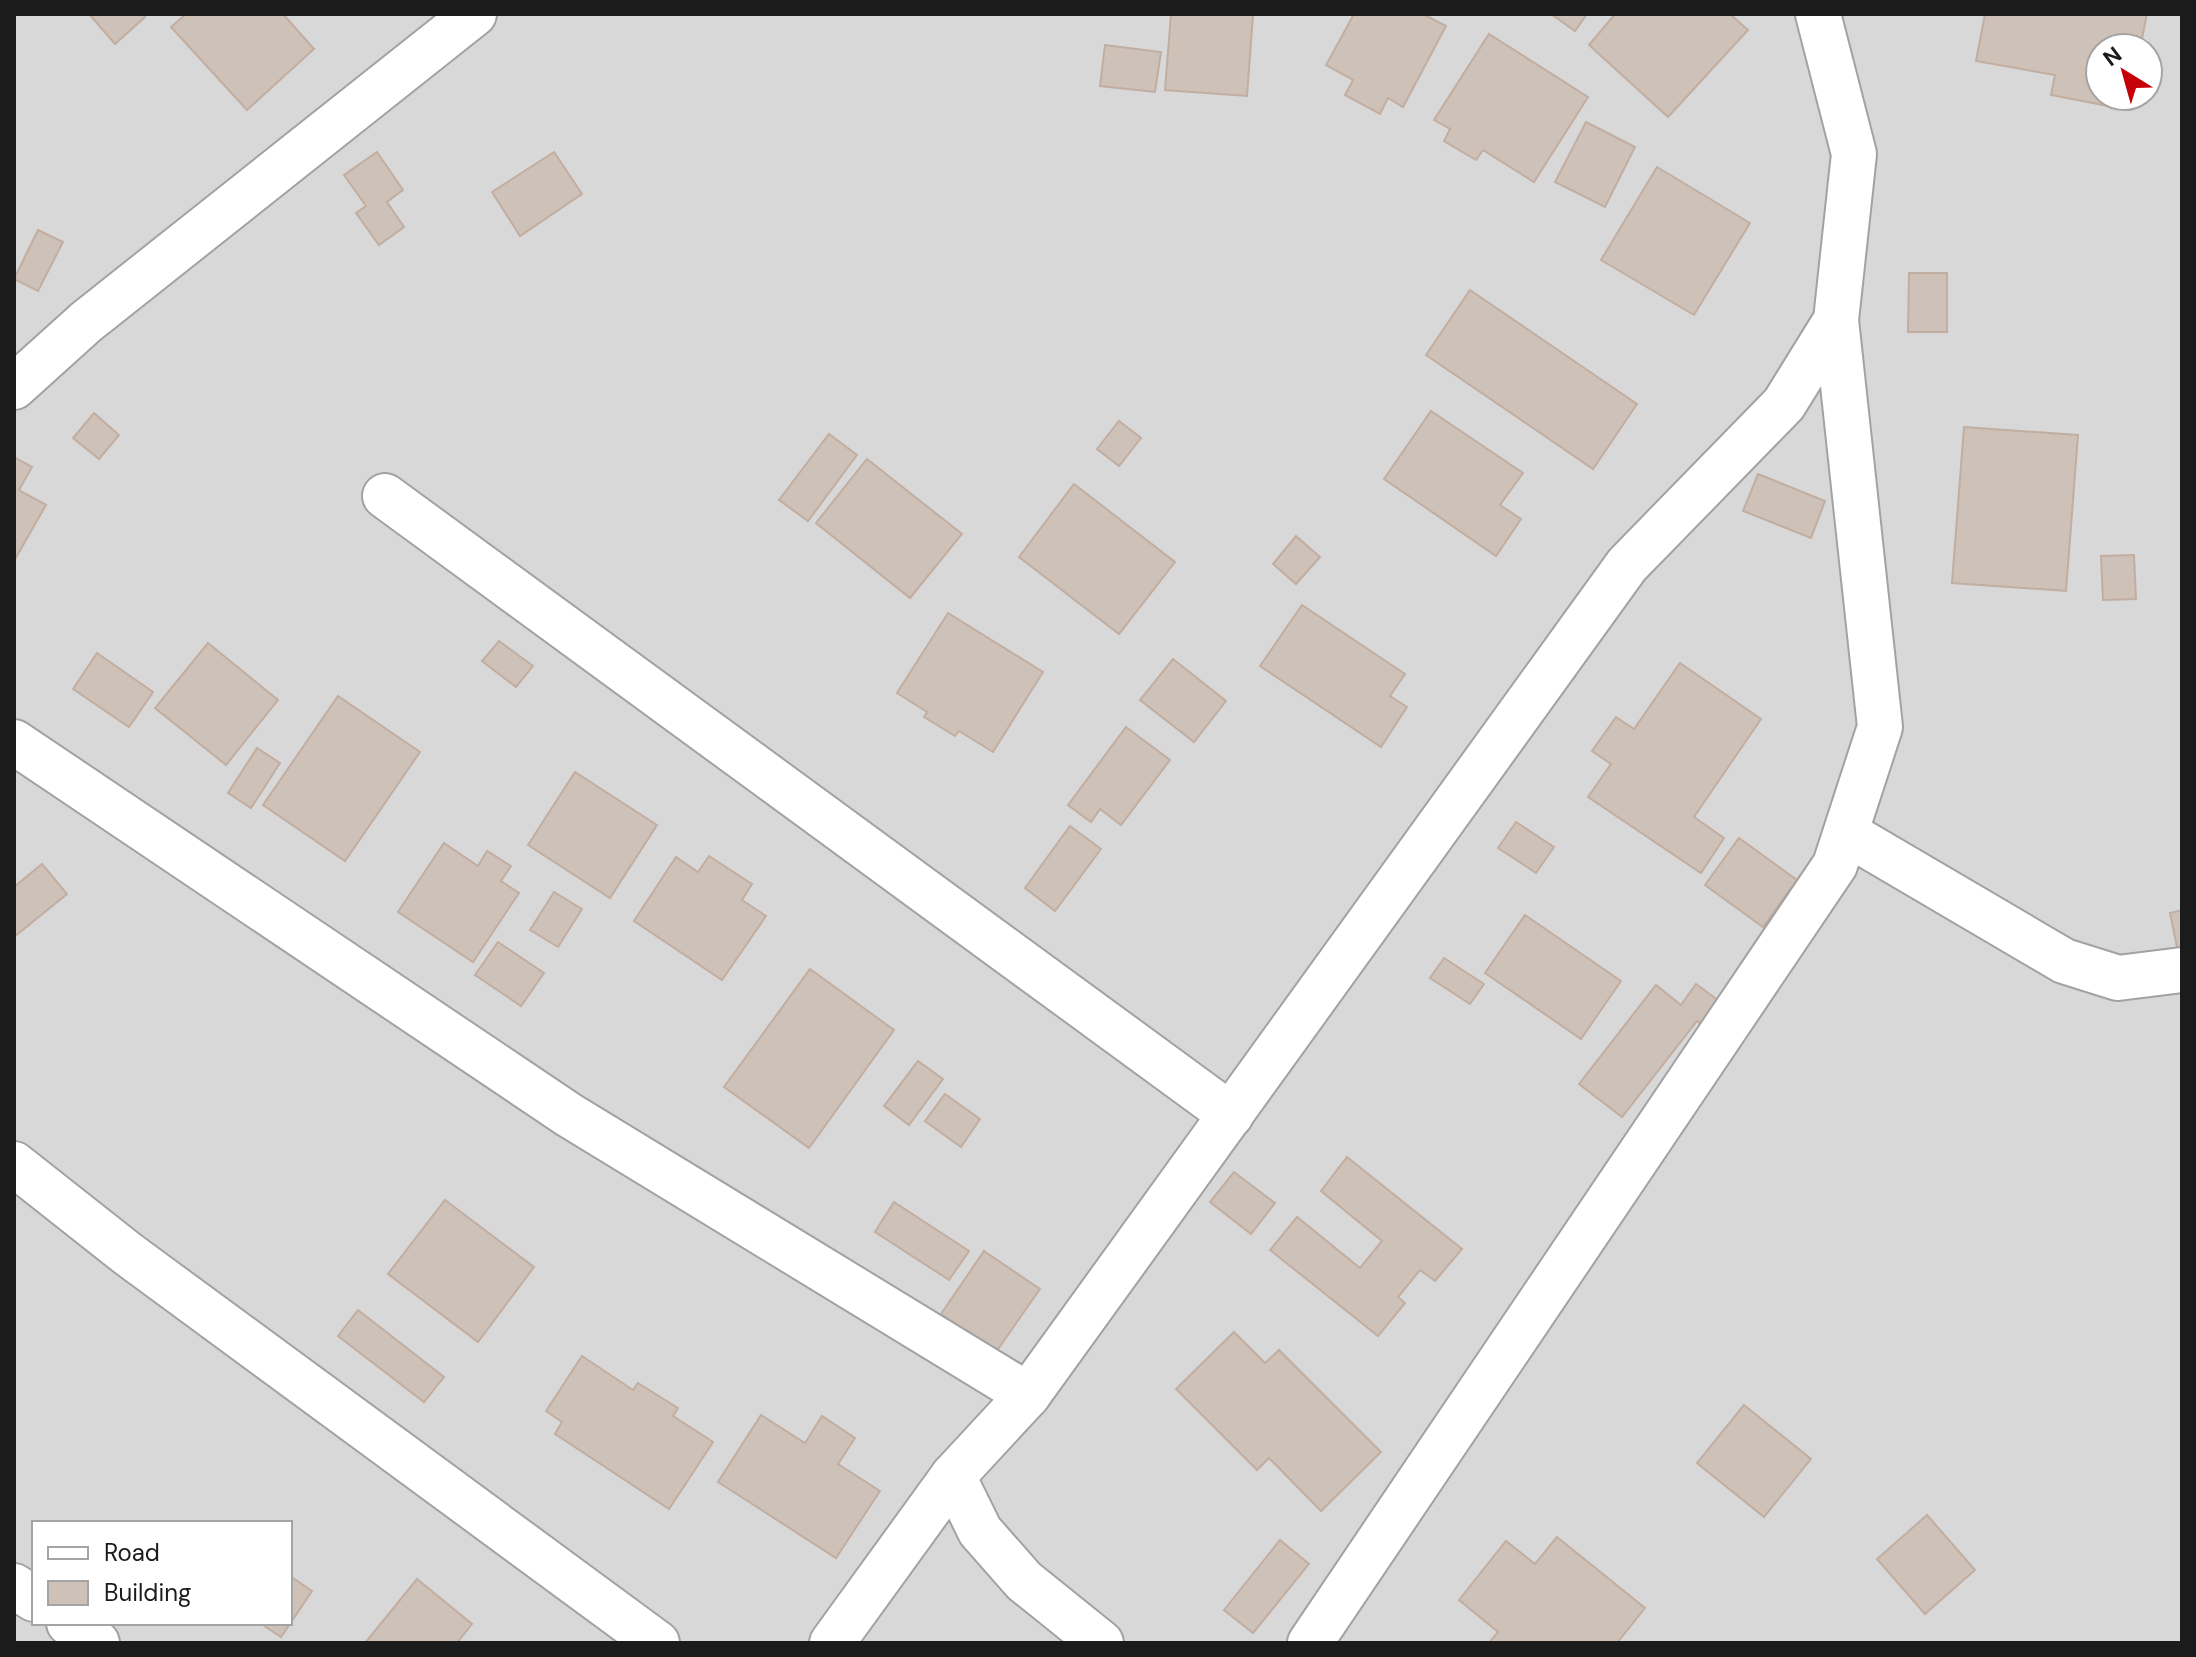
<svg xmlns="http://www.w3.org/2000/svg" width="2196" height="1657" font-family="'DM Sans',sans-serif">
<rect width="100%" height="100%" fill="#eee9df"/>
<!-- residential -->
<path fill="#d9d8d8" fill-rule="evenodd" d="M14,14H2182V1643H14ZM2100,48H2148V96H2100ZM34,1523H290V1623H34Z"/>
<!-- building -->
<g fill="#cec1b8" stroke="#c1aea1" stroke-width="2">
<path d="M89,14H143L145,17L115,44Z"/>
<path d="M186,14H283L314,49L247,110L171,27Z"/>
<path d="M1171,14L1253,15L1247,96L1165,90Z"/>
<path d="M1354,14H1423L1446,26L1403,107L1388,98L1380,114L1345,95L1353,80L1326,65Z"/>
<path d="M1551,14H1587L1575,31Z"/>
<path d="M1615,14H1730L1748,30L1668,117L1589,45Z"/>
<path d="M1985,14H2147L2140,48H2100V96H2131L2129,110L2051,95L2055,75L1976,61Z"/>
<path d="M1489,34L1588,97L1534,182L1483,150L1476,160L1444,141L1450,129L1434,120Z"/>
<path d="M1105,45L1161,52L1155,92L1100,86Z"/>
<path d="M1586,122L1635,147L1605,207L1555,182Z"/>
<path d="M377,152L403,190L387,202L404,227L379,245L356,213L366,206L344,175Z"/>
<path d="M554,152L582,194L520,236L492,192Z"/>
<path d="M1657,167L1750,223L1694,315L1601,260Z"/>
<path d="M38,230L63,242L38,291L14,279Z"/>
<path d="M1909,273H1947V332H1908Z"/>
<path d="M1470,290L1637,404L1593,469L1426,355Z"/>
<path d="M1431,411L1523,473L1500,505L1521,519L1496,556L1384,479Z"/>
<path d="M94,413L119,435L99,459L73,438Z"/>
<path d="M1119,421L1141,438L1119,466L1097,449Z"/>
<path d="M1964,427L2078,435L2066,591L1952,583Z"/>
<path d="M829,434L857,455L808,521L779,500Z"/>
<path d="M14,457L32,467L19,490L46,505L14,561Z"/>
<path d="M867,459L962,534L910,598L816,523Z"/>
<path d="M1758,474L1825,501L1811,538L1743,511Z"/>
<path d="M1074,484L1175,562L1119,634L1019,557Z"/>
<path d="M1296,536L1320,557L1296,584L1273,564Z"/>
<path d="M2134,555L2136,599L2103,600L2101,556Z"/>
<path d="M1302,605L1405,674L1390,696L1407,707L1381,747L1260,666Z"/>
<path d="M948,613L1043,672L993,752L959,731L955,736L924,717L927,712L897,693Z"/>
<path d="M499,641L533,666L516,687L482,661Z"/>
<path d="M208,643L278,700L226,765L155,708Z"/>
<path d="M97,653L153,692L129,727L73,689Z"/>
<path d="M1173,659L1226,701L1194,742L1140,700Z"/>
<path d="M1680,663L1761,719L1694,817L1724,838L1701,873L1588,797L1611,764L1592,751L1616,717L1634,729Z"/>
<path d="M338,696L420,752L345,861L263,805Z"/>
<path d="M1126,727L1170,760L1121,825L1100,809L1091,822L1068,805Z"/>
<path d="M257,748L280,763L251,808L228,793Z"/>
<path d="M575,772L657,825L610,898L528,845Z"/>
<path d="M1516,822L1554,847L1536,873L1498,848Z"/>
<path d="M1070,826L1101,849L1055,911L1025,888Z"/>
<path d="M1739,838L1797,880L1763,927L1705,885Z"/>
<path d="M444,843L478,866L487,851L511,866L501,881L519,893L473,962L398,912Z"/>
<path d="M709,856L752,884L742,900L766,916L722,980L634,921L676,857L698,872Z"/>
<path d="M42,864L67,894L14,937V887Z"/>
<path d="M554,892L582,909L558,947L530,930Z"/>
<path d="M2182,910V951L2178,952L2170,913Z"/>
<path d="M1525,915L1621,981L1581,1039L1485,973Z"/>
<path d="M498,942L544,973L521,1006L475,975Z"/>
<path d="M1444,958L1484,984L1470,1004L1430,978Z"/>
<path d="M810,969L894,1030L809,1148L724,1087Z"/>
<path d="M1696,984L1719,1001L1701,1024L1697,1021L1622,1117L1579,1084L1656,985L1681,1005Z"/>
<path d="M918,1061L943,1079L909,1125L884,1106Z"/>
<path d="M945,1094L980,1119L961,1147L925,1121Z"/>
<path d="M1347,1157L1462,1249L1435,1281L1420,1270L1398,1297L1405,1303L1378,1336L1270,1250L1297,1217L1360,1268L1382,1241L1321,1191Z"/>
<path d="M1234,1172L1275,1203L1251,1234L1210,1202Z"/>
<path d="M445,1200L534,1267L478,1342L388,1274Z"/>
<path d="M894,1202L969,1251L949,1280L875,1232Z"/>
<path d="M984,1251L1040,1289L996,1352L941,1314Z"/>
<path d="M358,1310L444,1377L424,1402L338,1336Z"/>
<path d="M1234,1332L1265,1363L1279,1350L1381,1452L1321,1511L1269,1458L1257,1470L1176,1389Z"/>
<path d="M582,1356L633,1390L638,1383L678,1408L673,1416L713,1442L669,1509L555,1434L562,1422L546,1411Z"/>
<path d="M1744,1405L1811,1459L1764,1517L1697,1463Z"/>
<path d="M761,1415L805,1443L822,1416L855,1438L838,1464L880,1491L836,1558L718,1482Z"/>
<path d="M1927,1515L1975,1570L1925,1614L1877,1559Z"/>
<path d="M1557,1537L1645,1608L1617,1643H1489L1498,1632L1459,1600L1506,1541L1535,1564Z"/>
<path d="M1280,1540L1309,1564L1253,1633L1224,1610Z"/>
<path d="M290,1576L312,1591L281,1637L260,1623H290Z"/>
<path d="M417,1579L472,1624L457,1643H365Z"/>
</g>
<g fill="none" stroke-linecap="round" stroke-linejoin="round">
<!-- street casing -->
<g stroke="#a2a2a2" stroke-width="48">
<g id="street">
<path d="M14,387L86,322L474,14"/>
<path d="M385,496L1231,1115"/>
<path d="M14,742L569,1115L1028,1395"/>
<path d="M1846,833L2064,961L2118,978L2182,970"/>
<path d="M14,1164L128,1254L657,1643"/>
<path d="M953,1476L980,1531L1024,1581L1101,1643"/>
<path d="M14,1586L34,1599"/>
<path d="M69,1623L97,1643"/>
<path d="M832,1643L953,1476L1028,1395L1627,565L1784,404L1836,320L1854,154L1818,14"/>
<path d="M1310,1643L1835,865L1880,727L1836,320"/>
</g>
</g>
<!-- street -->
<use href="#street" stroke="#fff" stroke-width="44"/>
</g>
<!-- border -->
<rect width="2196" height="1657" fill="none" stroke="#1b1b1b" stroke-width="32"/>
<!-- legend -->
<rect x="32" y="1521" width="260" height="104" fill="#ffffff" stroke="#a4a4a4" stroke-width="2"/>
<rect x="48" y="1547" width="40" height="12" fill="#ffffff" stroke="#a4a4a4" stroke-width="2"/>
<text x="104" y="1561" font-size="24" fill="#1b1b1b">Road</text>
<rect x="48" y="1581" width="40" height="24" fill="#cec1b8" stroke="#a4a4a4" stroke-width="2"/>
<text x="104" y="1601" font-size="24" fill="#1b1b1b">Building</text>
<!-- north arrow -->
<g transform="translate(2124 72) rotate(323)"><circle r="38" fill="#ffffff" stroke="#a4a4a4" stroke-width="2"/>
<path d="M0-6L14 30L0 20L-14 30Z" fill="#c60007"/>
<text y="-12" font-size="22" font-weight="bold" text-anchor="middle" fill="#1b1b1b">N</text>
</g>
</svg>
